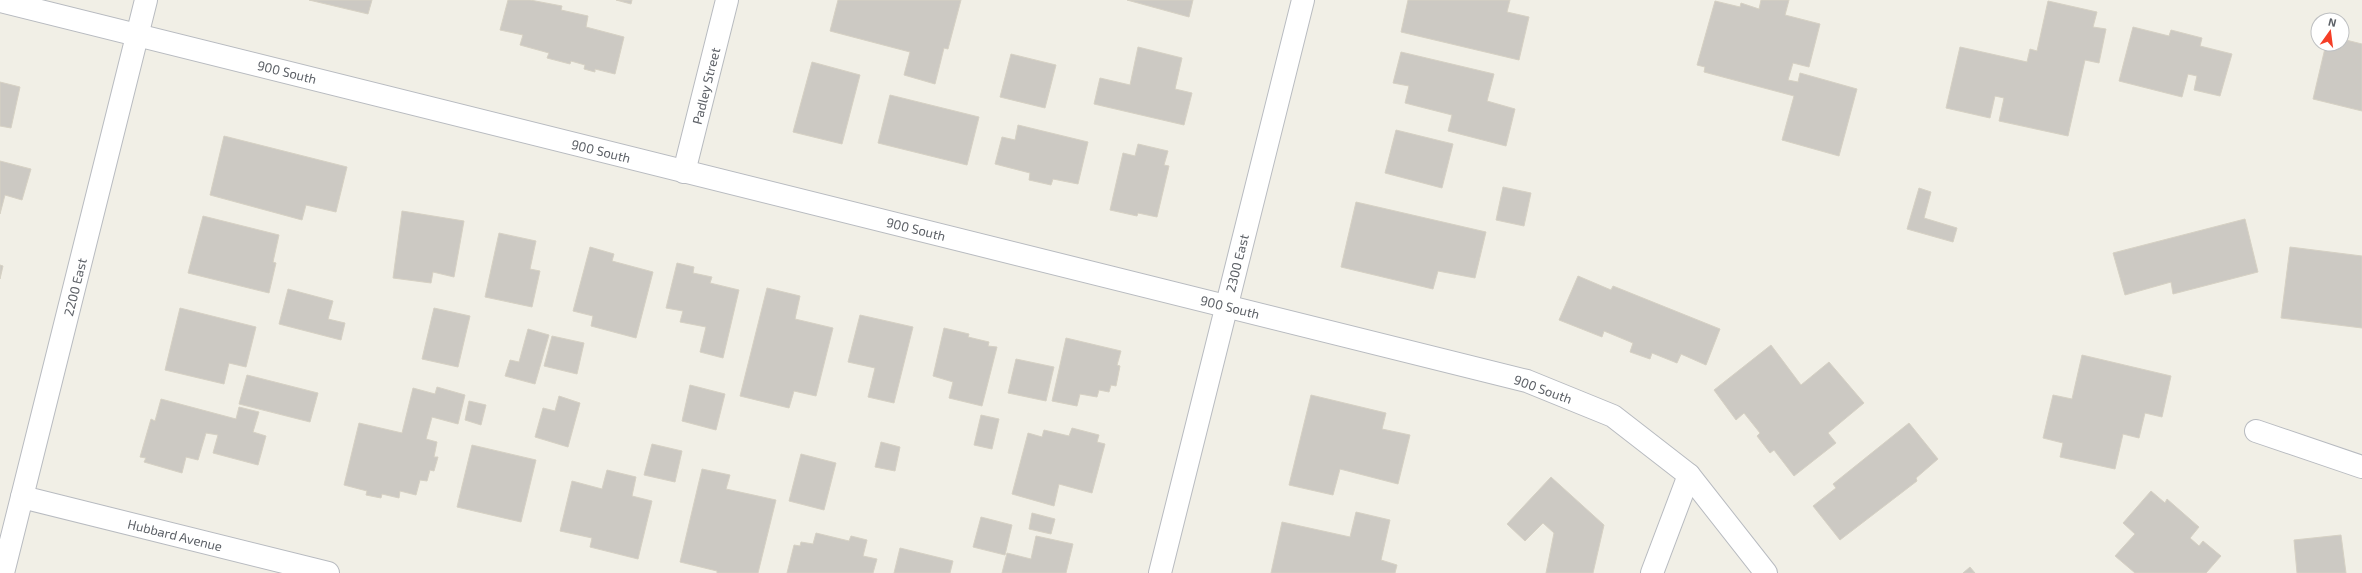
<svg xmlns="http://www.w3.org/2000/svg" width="2362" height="573" font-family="'Exo 2',sans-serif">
<rect width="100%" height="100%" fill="#f1efe6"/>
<!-- building -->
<g fill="#ccc9c3" stroke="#d6d1c4">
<path d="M309,0H372L368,14Z"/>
<path d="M508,0H530L562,6L561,10L588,16L586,27L624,37L615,74L595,69V72L584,69L585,65L571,61L570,64L547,58L549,53L520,45L523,35L500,30Z"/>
<path d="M616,0H632L631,4Z"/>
<path d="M838,0H961L948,49L944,48L935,84L904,75L910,52L830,31Z"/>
<path d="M1127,0H1193L1189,17Z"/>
<path d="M1408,0H1510L1507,12L1529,17L1519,60L1401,32Z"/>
<path d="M1761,0H1789L1785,15L1820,24L1809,67L1793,63L1788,80L1798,82L1800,73L1857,89L1839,156L1782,140L1794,96L1704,72L1705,67L1697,65L1715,1L1740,7L1741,3L1759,9Z"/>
<path d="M2048,1L2097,12L2093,27L2106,29L2099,63L2085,60L2068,136L1999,121L2004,98L1995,96L1990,118L1946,108L1960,47L2027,62L2030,49L2037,51Z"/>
<path d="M2133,27L2169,36L2171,30L2202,38L2200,46L2232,54L2220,96L2194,90L2197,76L2188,74L2182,97L2119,81Z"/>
<path d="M2342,39L2362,44V111L2313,99L2326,44H2342Z"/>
<path d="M1138,47L1182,58L1175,89L1192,93L1184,125L1094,104L1100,78L1130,85Z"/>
<path d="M1401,52L1494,74L1487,101L1515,109L1506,146L1448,131L1452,115L1405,103L1409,86L1393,83Z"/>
<path d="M1011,54L1056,65L1045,108L1000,97Z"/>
<path d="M812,62L860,75L842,144L793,132Z"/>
<path d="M0,82L20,87L11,128L0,126Z"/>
<path d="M890,95L979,117L967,165L878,143Z"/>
<path d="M1018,125L1088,142L1078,184L1053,179L1051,185L1029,180L1030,173L995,164L1002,137L1015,140Z"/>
<path d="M1396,130L1453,144L1442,188L1385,173Z"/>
<path d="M224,136L347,167L336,212L306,205L302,220L210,195Z"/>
<path d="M1138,144L1168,151L1164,165L1169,166L1157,217L1138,213L1137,216L1110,210L1123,153L1135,156Z"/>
<path d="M0,161L31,169L22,200L5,195L0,214Z"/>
<path d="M1503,187L1531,193L1524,226L1496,220Z"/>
<path d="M1919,188L1931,192L1924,218L1957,228L1953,242L1907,229Z"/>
<path d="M1356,202L1486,232L1475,278L1438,271L1433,289L1341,267Z"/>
<path d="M402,211L464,221L454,277L433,272L431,283L393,278Z"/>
<path d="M203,216L279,235L273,262L276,263L269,293L188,273Z"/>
<path d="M2245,219L2258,272L2173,294L2171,282L2125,295L2113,253Z"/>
<path d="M499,233L536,241L530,269L540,271L532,307L485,297Z"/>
<path d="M590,247L614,254L612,261L653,272L636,338L591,326L593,316L573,311Z"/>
<path d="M2290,247L2362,256V328L2281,318Z"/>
<path d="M677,263L694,267L693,273L712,277L710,283L739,290L723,358L700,352L706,327L680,322L683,311L666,308Z"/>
<path d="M0,265L3,266L0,279Z"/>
<path d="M1578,276L1611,290L1613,286L1720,329L1706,365L1681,354L1677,363L1652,353L1650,359L1630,352L1633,343L1604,331L1602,337L1559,320Z"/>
<path d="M767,288L800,296L795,319L833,328L816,396L794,391L789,408L740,396Z"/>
<path d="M288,289L333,301L328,319L345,323L341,340L279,324Z"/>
<path d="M180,308L256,327L246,367L229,363L224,384L165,370Z"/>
<path d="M434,308L470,316L458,367L422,359Z"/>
<path d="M860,315L913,327L894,403L868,397L875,368L848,362Z"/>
<path d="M944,328L969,334L968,337L989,342L988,346L997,347L982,406L949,398L953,382L933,376Z"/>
<path d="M528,329L549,335L535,384L505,376L510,360L519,362Z"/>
<path d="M552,336L584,343L577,374L544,366Z"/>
<path d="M1066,338L1121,351L1117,365L1120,366L1116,386L1111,385L1109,392L1099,390L1097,397L1080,394L1077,406L1052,401Z"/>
<path d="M1771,345L1801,385L1829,362L1864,403L1828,433L1836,443L1794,476L1774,450L1770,453L1757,436L1760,433L1744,413L1736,420L1714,390Z"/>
<path d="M2082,355L2171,376L2162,417L2145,413L2139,438L2123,434L2115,469L2060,457L2063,443L2043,438L2053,395L2072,399Z"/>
<path d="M1016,359L1054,367L1046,401L1008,393Z"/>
<path d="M247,375L318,393L310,422L239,404Z"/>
<path d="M690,385L725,394L716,430L682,421Z"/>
<path d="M437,387L465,395L458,424L432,417L426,439L437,442L434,457H438L434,471L430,470L427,481L420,480L416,495L400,491L399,498L382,494L381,498L366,495L367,491L344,485L359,423L402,433L413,388L435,394Z"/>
<path d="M1311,395L1386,413L1382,429L1410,435L1398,484L1340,469L1333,495L1289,485Z"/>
<path d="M559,396L580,403L568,447L535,437L543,408L555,411Z"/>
<path d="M161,399L236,419L239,407L259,412L253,432L266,436L258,465L213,453L218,435L206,433L198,460L186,457L182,473L144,462L146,458L140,457L151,419L155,421Z"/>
<path d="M469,401L486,405L481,425L465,420Z"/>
<path d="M981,415L999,419L992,449L974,445Z"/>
<path d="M1909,423L1938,459L1916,478L1917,481L1840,540L1813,506L1836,488L1833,484Z"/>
<path d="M1072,428L1099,435L1097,442L1105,444L1092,493L1059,484L1054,506L1012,494L1028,433L1042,437L1044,430L1069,436Z"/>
<path d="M881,442L900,447L895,471L875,467Z"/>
<path d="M652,444L682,451L675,482L644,475Z"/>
<path d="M472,445L536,460L521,522L457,507Z"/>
<path d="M801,454L836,463L824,510L789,501Z"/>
<path d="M702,469L730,475L726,489L776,500L758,573H717V571L680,562Z"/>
<path d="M607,470L636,477L632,496L652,501L638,559L590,547L592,538L560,531L572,481L602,489Z"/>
<path d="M1551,477L1604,525L1593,573H1546L1554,533L1543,523L1525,541L1507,524Z"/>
<path d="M2151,491L2165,503L2167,499L2199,527L2190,538L2199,546L2203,541L2221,556L2206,573H2135L2115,556L2135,534L2123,523Z"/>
<path d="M1356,512L1390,520L1381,560L1397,565L1395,573H1271L1282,522L1350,537Z"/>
<path d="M1032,513L1055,519L1051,534L1029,529Z"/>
<path d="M981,517L1012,525L1005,555L973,547Z"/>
<path d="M816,533L849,541L851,536L867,540L863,556L877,559L873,573H787L794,545L800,546L801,542L813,544Z"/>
<path d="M2341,535L2346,573H2297L2294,540Z"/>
<path d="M1036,536L1073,544L1066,573H1002L1007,553L1031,559Z"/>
<path d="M900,548L953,561L950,573H894Z"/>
<path d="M1970,567L1975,573H1963Z"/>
</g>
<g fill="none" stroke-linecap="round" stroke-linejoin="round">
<!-- minor casing -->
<g stroke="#b8bbc0" stroke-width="24">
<g id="minor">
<path d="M0,1L1527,381L1613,416L1689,475L1766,573"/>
<path d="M684,172L727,0"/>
<path d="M2256,431L2362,467"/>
<path d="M22,497L328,573"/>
<path d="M3,573L146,0"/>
<path d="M1160,573L1303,0"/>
<path d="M1652,573L1689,475"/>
</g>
</g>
<!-- minor -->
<use href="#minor" stroke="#fff" stroke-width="22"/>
</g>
<g text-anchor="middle" stroke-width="3" stroke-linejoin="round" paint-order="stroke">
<!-- street labels -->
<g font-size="13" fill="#5d6167" stroke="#fff">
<text transform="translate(287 72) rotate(14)" y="5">900 South</text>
<text transform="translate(706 86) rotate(-76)" y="5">Padley Street</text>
<text transform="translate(601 151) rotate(14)" y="5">900 South</text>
<text transform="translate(916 229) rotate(14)" y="5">900 South</text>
<text transform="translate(1237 263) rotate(-76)" y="5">2300 East</text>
<text transform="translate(75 287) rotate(-76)" y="5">2200 East</text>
<text transform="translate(1230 307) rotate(14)" y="5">900 South</text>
<text transform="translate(1543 389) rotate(20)" y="5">900 South</text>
<text transform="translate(175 535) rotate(14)" y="5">Hubbard Avenue</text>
</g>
</g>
<!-- north arrow -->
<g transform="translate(2330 32) rotate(14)"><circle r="19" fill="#ffffff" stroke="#bec0c2"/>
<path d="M0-3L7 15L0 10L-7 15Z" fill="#f53e27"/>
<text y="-6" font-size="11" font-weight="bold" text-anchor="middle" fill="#5d6167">N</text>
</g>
</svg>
